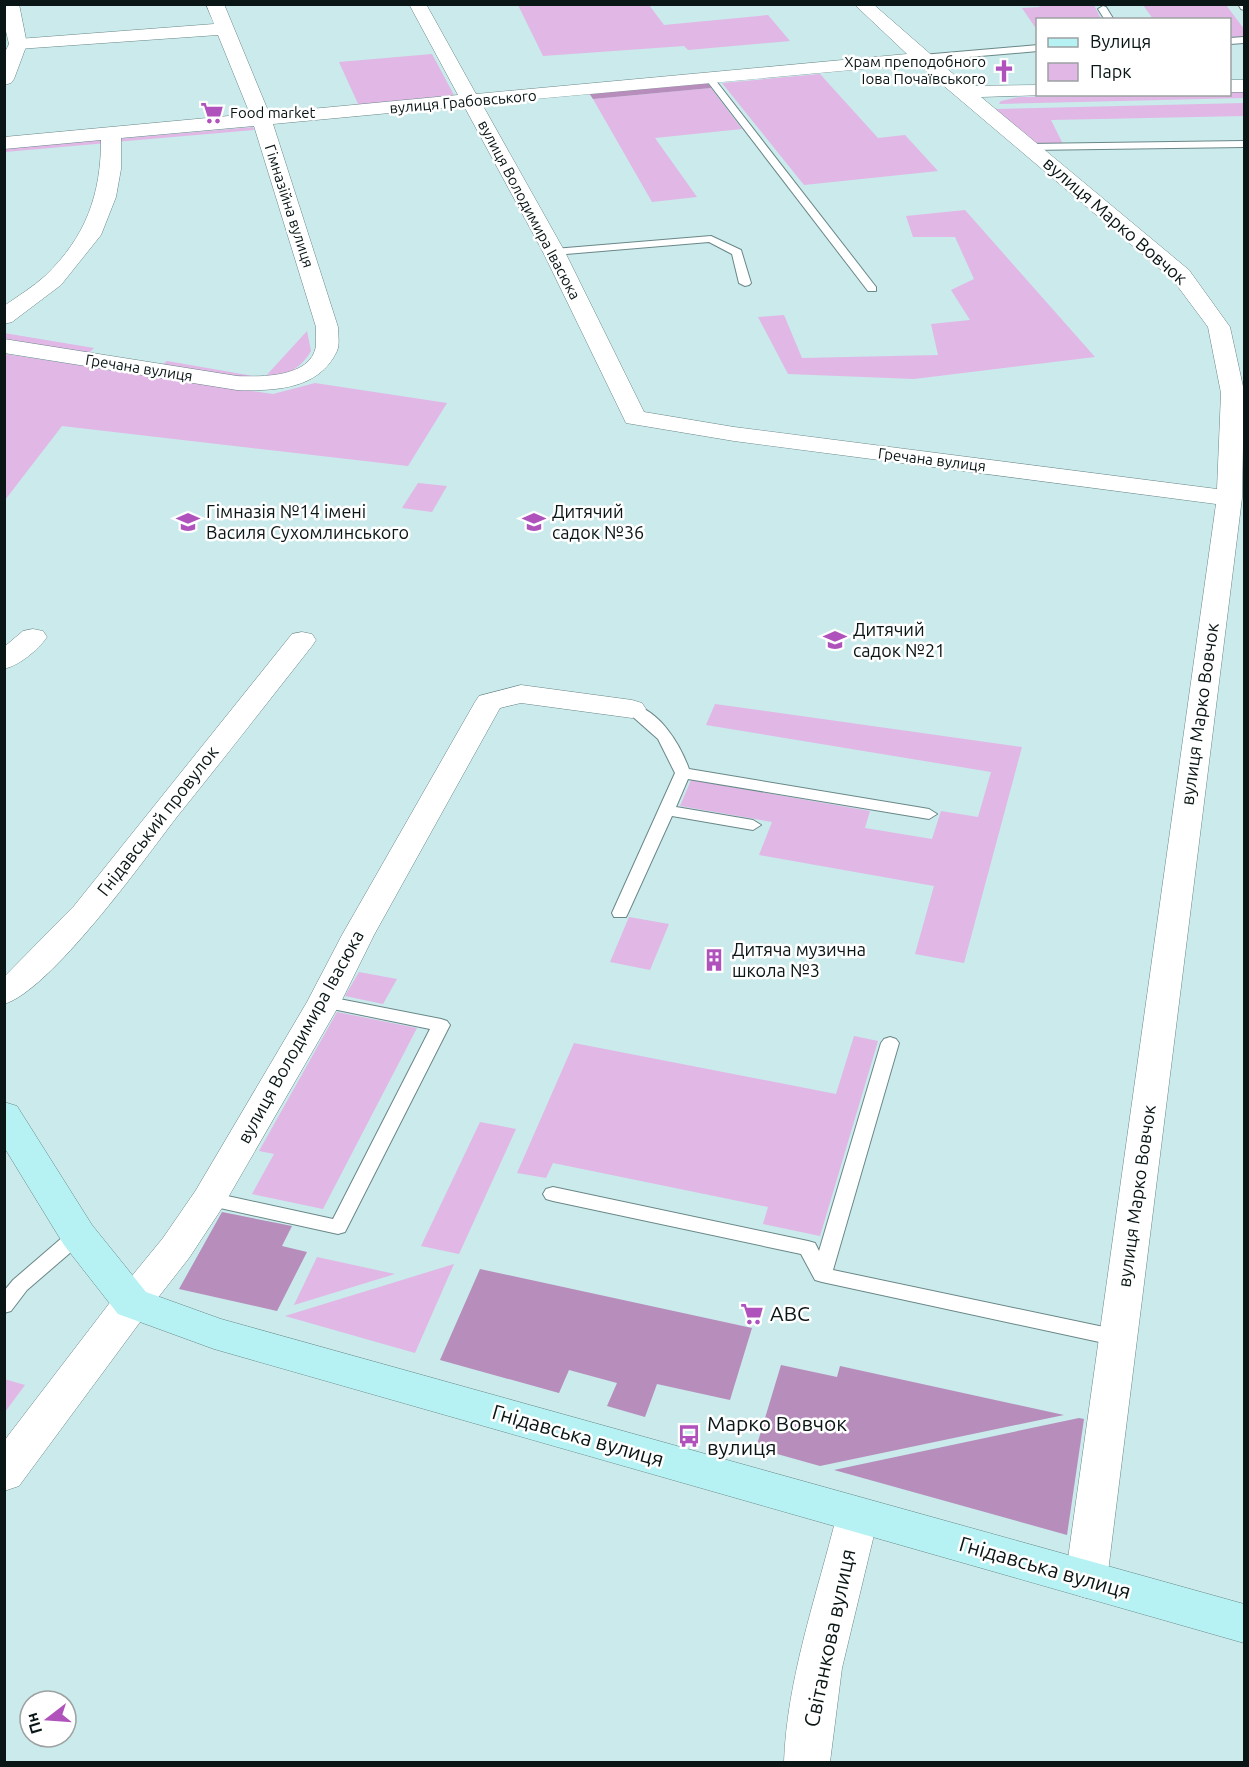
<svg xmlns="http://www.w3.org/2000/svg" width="1249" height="1767" font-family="Ubuntu,sans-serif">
<rect width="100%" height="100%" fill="#caeaeb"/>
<!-- green -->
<g fill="#e1b7e6">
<path d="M518,5H649L664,25L768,15L790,41L688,50L684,46L543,56Z"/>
<path d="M1038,5H1094L1101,19L1038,20L1037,30L1022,8L1040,7Z"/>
<path d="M1143,5H1226L1244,29V38L1230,39V20L1153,19Z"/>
<path d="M432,54L455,97L359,106L339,62Z"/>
<path d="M820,74L878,138L905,135L938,171L804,185L722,83Z"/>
<path d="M711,88L742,129L655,138L697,197L652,202L593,99Z"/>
<path d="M1244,91V98L999,104L1001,101L1019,97L1230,94V92Z"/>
<path d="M1244,103V116L1051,120L1063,144L1038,145L995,109Z"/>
<path d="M253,127L254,130L115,142V139Z"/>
<path d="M102,140L107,143L5,152V149Z"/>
<path d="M965,210L1095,357L914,379L788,374L758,317L784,315L802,358L938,355L931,324L970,320L951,290L974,279L955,237H913L906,216Z"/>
<path d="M307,331L311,351C282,401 209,373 163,364L167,361L264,378Z"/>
<path d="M4,333L94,348L88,354L5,339Z"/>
<path d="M5,354L273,394L315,383L447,403L408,466L62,426L5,500Z"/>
<path d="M418,483L447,486L432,512L402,508Z"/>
<path d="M715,704L1022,747L964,963L915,954L934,886L759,855L772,822L680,806L691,780L870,811L865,828L932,839L941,811L978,817L991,772L706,725Z"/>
<path d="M629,917L669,924L650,970L610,962Z"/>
<path d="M359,972L397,979L383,1004L345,996Z"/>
<path d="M337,1012L417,1028L323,1209L252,1194L274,1154L259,1151Z"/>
<path d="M854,1036L878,1041L820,1236L763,1224L768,1207L553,1163L546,1178L517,1173L574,1043L836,1094Z"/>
<path d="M480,1122L516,1129L459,1254L421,1246Z"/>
<path d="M317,1257L395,1274L294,1305Z"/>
<path d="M454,1264L415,1353L285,1316Z"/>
<path d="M4,1379L25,1385L5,1412H4Z"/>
</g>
<!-- forest -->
<g fill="#b68dbb">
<path d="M706,81L711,88L593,99L589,93Z"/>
<path d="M222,1212L292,1226L282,1246L307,1252L277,1311L179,1289Z"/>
<path d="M480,1269L752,1328L730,1400L657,1384L645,1417L607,1406L617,1383L569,1370L559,1393L440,1360Z"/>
<path d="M781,1365L837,1377L840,1366L1064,1415L820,1466L756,1448Z"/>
<path d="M1079,1418L1084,1419L1067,1535L834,1470Z"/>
</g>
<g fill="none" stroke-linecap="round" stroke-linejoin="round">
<!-- service casing -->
<g stroke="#6a8788" stroke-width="2">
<g id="service">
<path d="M1238,4H1244V10L1241,9Z"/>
<path d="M1103,6L1106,7L1114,20H1105L1098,9Z"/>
<path d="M1244,37V43L1230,44V38Z"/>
<path d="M1038,45V51L922,61L917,58L922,55Z"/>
<path d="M707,77H713L876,287V291H868L707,81Z"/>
<path d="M1244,141V147L1029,150L1024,147L1029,144Z"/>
<path d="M711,236L741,250L751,283L749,285L745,286L739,283L732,254L709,242L554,255L548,252L554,249Z"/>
<path d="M632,704C660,711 680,744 689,769L929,809L937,814L929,819L688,779L676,807L753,820L761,825L753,830L672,816L628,913L626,917H614L612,913L675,773L658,739L624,709Z"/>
<path d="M324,996L441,1019L447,1021L450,1025L345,1232L338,1234L202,1204L199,1199L202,1194L209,1192L333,1219L430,1029L318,1006L315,1002L318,998Z"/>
<path d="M890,1037L896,1039L899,1043L833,1270L1118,1330L1125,1332L1128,1338L1125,1344L1118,1346L822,1282L815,1280L801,1254L553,1201L546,1199L543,1194L546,1189L553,1187L808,1241L815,1243L819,1251L881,1043L884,1039Z"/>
<path d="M78,1228L85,1230L88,1235L85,1240L27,1290L11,1311L4,1313V1291L13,1280L71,1230Z"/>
</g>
</g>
<!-- minor casing -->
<g stroke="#6a8788" stroke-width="1">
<g id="minor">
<path d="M206,4H224L269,113L458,95L409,4H426L476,94L907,54L854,4H873L967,86L1038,85V94L1045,95L981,97L1189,270L1230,327L1244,391L1242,498L1107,1580L1101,1593L1086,1598L1071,1593L1065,1580L1216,504L734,441L626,423L543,252L464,106L273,124L338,327C338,334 340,344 337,351C319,390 274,391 237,390L4,353V339L237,376C260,377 311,378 316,346C316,340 316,333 316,327L254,126L121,138V169L116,197L101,235L61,285L12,322L4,324V306C18,296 33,287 45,276C86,237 101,194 101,140L4,149V137L250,114L218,35L18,49L12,48L9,44L12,40L18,39L214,24ZM918,64L1173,280L1208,327L1221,393L1217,489L734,427L644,412L565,252L482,104Z"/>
<rect x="1230" y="80" width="14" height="12"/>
<path d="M33,629L43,631L47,637C38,650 20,665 4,669V647L23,631Z"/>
<path d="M302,632L312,634L316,640L312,646C267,703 222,761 176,818C144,860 50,991 4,1004V977L74,906L292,634Z"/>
<path d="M521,685L632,700L642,703L646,709L642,715L632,718L521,703L500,708L374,935L341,1002L222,1208L189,1258L146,1313L132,1318L118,1313L113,1303L118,1293L163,1238L196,1190L307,1002L342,935L475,702L479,696Z"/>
<path d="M858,1497L873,1502L879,1514L842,1668L830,1762H784C787,1678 817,1595 837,1514L843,1502Z"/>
</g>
</g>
<!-- tertiary casing -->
<g stroke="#6a8788" stroke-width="1">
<g id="tertiary">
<path d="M4,4H19L27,44L14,79L11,83L4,85V54L9,44L4,23Z"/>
<path d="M132,1288L146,1292L152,1303L146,1314L19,1486L4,1491V1441L118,1292Z"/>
</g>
</g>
<!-- secondary casing -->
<g stroke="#6a8788" stroke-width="1">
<path id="secondary" d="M4,1102L17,1106L92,1225L146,1292L221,1319L1244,1604V1643L214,1349L118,1314L64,1245L4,1147Z"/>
</g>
<!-- service -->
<use href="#service" fill="#fff" fill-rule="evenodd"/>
<!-- minor -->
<use href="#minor" fill="#fff" fill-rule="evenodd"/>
<!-- tertiary -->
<use href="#tertiary" fill="#fff" fill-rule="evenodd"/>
<!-- secondary -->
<use href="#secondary" fill="#b6f2f4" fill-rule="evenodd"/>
</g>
<!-- icons -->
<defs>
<g id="church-bare" transform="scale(1.8)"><path d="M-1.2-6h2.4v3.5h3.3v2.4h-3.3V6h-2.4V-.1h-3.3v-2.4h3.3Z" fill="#b052bc" stroke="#fff" stroke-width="2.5" paint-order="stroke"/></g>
<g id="supermarket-bare" transform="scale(1.8)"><path d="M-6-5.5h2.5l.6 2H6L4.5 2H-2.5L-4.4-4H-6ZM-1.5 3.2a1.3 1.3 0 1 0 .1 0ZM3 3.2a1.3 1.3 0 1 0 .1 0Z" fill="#b052bc" stroke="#fff" stroke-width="2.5" paint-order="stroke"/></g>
<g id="school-bare" transform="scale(1.8)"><path d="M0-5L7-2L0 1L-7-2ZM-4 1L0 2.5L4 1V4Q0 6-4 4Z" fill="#b052bc" stroke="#fff" stroke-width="2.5" paint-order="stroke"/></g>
<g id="building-bare" transform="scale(1.8)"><path d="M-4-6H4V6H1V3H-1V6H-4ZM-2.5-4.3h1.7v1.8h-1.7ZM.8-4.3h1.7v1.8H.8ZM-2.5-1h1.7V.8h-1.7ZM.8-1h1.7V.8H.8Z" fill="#b052bc" stroke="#fff" stroke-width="2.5" paint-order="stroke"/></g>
<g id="bus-bare" transform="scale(1.8)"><path d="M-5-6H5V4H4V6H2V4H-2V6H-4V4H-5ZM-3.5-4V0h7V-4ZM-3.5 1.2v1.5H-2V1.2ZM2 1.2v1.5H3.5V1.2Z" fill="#b052bc" stroke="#fff" stroke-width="2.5" paint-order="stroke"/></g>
</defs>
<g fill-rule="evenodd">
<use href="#church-bare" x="1004" y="71"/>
<use href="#supermarket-bare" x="212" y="113"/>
<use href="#school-bare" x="188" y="522"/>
<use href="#school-bare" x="534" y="522"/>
<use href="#school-bare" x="835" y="640"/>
<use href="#building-bare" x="714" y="960"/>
<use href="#supermarket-bare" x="752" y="1314"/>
<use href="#bus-bare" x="689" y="1436"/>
</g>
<g text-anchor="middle" stroke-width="5" stroke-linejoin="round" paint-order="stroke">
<!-- far-poi labels -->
<g font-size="15" fill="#0a1516" stroke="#fff" text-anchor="end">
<text x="986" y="67">Храм преподобного<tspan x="986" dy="17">Іова Почаївського</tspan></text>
<text x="230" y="118" text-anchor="start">Food market</text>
</g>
<!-- far-street labels -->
<g font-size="15" fill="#0a1516" stroke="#fff">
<text transform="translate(463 102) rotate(-5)" y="5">вулиця Грабовського</text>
<text transform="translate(289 206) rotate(72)" y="5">Гімназійна вулиця</text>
<text transform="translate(529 210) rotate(62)" y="5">вулиця Володимира Івасюка</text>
<text transform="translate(139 368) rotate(9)" y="5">Гречана вулиця</text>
<text transform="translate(932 460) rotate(7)" y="5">Гречана вулиця</text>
</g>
<!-- street labels -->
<g font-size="18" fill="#0a1516" stroke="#fff">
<text transform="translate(1115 221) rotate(41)" y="6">вулиця Марко Вовчок</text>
<text transform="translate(1200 714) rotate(-82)" y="6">вулиця Марко Вовчок</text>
<text transform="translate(158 821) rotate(-52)" y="6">Гнідавський провулок</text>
<text transform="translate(301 1037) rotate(-61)" y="6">вулиця Володимира Івасюка</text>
<text transform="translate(1137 1196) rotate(-82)" y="6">вулиця Марко Вовчок</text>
</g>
<!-- poi labels -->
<g font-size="18" fill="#0a1516" stroke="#fff" text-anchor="start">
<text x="206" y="518">Гімназія №14 імені<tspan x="206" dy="21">Василя Сухомлинського</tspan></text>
<text x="552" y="518">Дитячий<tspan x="552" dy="21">садок №36</tspan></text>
<text x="853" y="636">Дитячий<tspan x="853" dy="21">садок №21</tspan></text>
<text x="732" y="956">Дитяча музична<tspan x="732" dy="21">школа №3</tspan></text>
</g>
<!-- near-poi labels -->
<g font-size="21" fill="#0a1516" stroke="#fff" text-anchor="start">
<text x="770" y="1321">ABC</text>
<text x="707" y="1431">Марко Вовчок<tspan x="707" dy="24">вулиця</tspan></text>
</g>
<!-- near-street labels -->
<g font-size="21" fill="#0a1516" stroke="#fff">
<text transform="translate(578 1436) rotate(16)" y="7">Гнідавська вулиця</text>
<text transform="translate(1045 1568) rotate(16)" y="7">Гнідавська вулиця</text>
<text transform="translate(830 1638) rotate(-78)" y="7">Світанкова вулиця</text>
</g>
</g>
<!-- border -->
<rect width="1249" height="1767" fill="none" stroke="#0a1516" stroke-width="12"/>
<!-- legend -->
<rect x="1036" y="18" width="195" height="78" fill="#ffffff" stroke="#9da1a2" stroke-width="1.5"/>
<rect x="1048" y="38" width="30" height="9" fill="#b6f2f4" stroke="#9da1a2" stroke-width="1.5"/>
<text x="1090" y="48" font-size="18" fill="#0a1516">Вулиця</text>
<rect x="1048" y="63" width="30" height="18" fill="#e1b7e6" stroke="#9da1a2" stroke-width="1.5"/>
<text x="1090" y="78" font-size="18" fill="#0a1516">Парк</text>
<!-- north arrow -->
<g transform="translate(48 1719) rotate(253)"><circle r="28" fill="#ffffff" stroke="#9da1a2" stroke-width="1.5"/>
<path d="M0-4.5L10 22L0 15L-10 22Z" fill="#b052bc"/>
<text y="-9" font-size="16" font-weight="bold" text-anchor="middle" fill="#0a1516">Пн</text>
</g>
</svg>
